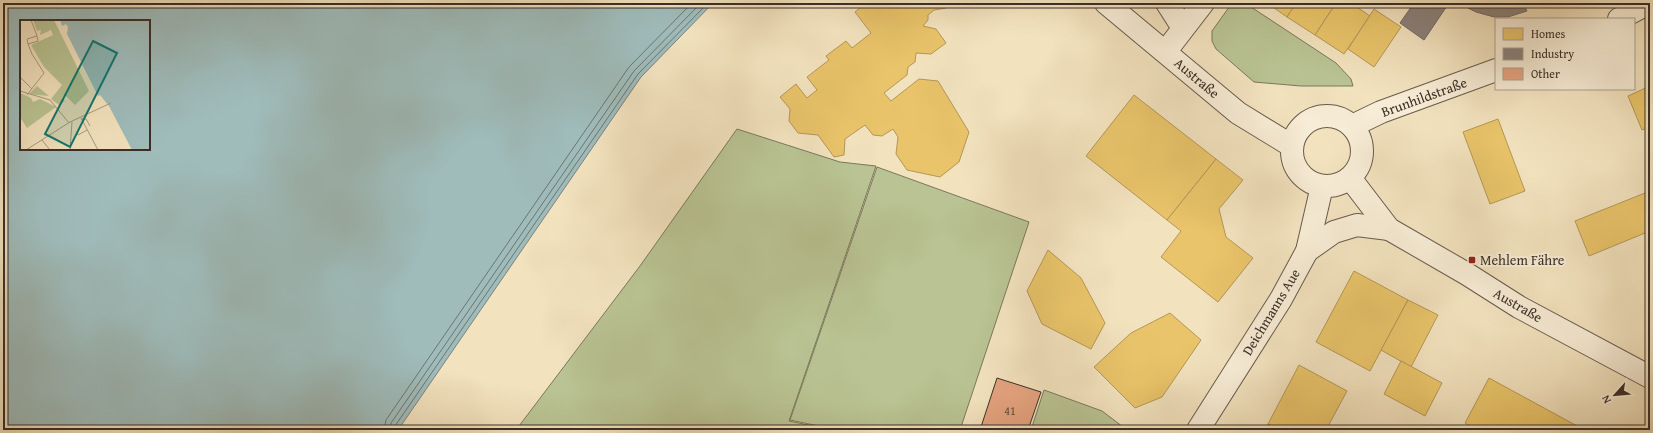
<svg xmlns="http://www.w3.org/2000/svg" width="1653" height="433" font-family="'Gentium Book Plus',serif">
<rect width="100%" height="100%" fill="#f2e2be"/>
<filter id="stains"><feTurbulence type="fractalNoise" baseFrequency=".005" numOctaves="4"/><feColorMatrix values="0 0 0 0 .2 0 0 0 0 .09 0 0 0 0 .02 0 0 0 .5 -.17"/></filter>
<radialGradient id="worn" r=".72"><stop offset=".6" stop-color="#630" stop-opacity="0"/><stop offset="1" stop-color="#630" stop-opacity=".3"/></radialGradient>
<!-- green -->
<g fill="#b9c393" stroke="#7a785d">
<path d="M1232,3H1245L1336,63L1351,79L1353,86H1301L1254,82L1216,49L1212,41V31Z"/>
<path d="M737,129L840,162L876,166L789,421L833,430H516L640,266Z"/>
<path d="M877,167L1029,222L960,430H838L790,420Z"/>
<path d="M1044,390L1102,411L1127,430H1031Z"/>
</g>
<!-- water -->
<path fill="#9fbcbb" stroke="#778380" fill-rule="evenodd" d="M3,3H713L641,77L398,430H3ZM21,21H149V149H21Z"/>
<!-- homes -->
<g fill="#e9c46a" stroke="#b49756">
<path d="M866,3H945L946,8L934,10L928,15V20L923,26L936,29L946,43L931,54L916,53L915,62L908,67L907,75L884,93L891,101L919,79L938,81L969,132L959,162L940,177L907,170L896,154L898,137L893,129L882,136L873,135L865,125L845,139L844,155L834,157L818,135L798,133L789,121L790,109L780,97L796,84L807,98L817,90L807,77L829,60L826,56L846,41L852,48L871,33L855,12Z"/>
<path d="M1267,3H1296L1287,17Z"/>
<path d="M1296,3H1336L1315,35L1287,17Z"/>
<path d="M1336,3H1351L1370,16L1344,54L1315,35Z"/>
<path d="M1374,9L1401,27L1374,67L1348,49Z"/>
<path d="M1650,86V127L1642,130L1628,96Z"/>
<path d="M1134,95L1216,159L1167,220L1086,156Z"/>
<path d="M1498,119L1525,191L1490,204L1463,132Z"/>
<path d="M1216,159L1243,180L1219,209L1226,237L1253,258L1218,302L1161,257L1181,231L1167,220Z"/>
<path d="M1650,191V231L1589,256L1575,221Z"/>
<path d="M1048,250L1081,278L1105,323L1091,349L1042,324L1027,291Z"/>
<path d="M1354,271L1408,300L1370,371L1316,342Z"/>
<path d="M1408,300L1438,315L1411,367L1381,350Z"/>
<path d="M1170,313L1201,340L1162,397L1135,408L1094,367L1131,333Z"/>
<path d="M1401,361L1442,383L1425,416L1384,394Z"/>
<path d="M1299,365L1347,391L1326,430H1280L1268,424Z"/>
<path d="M1489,378L1579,427L1577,430H1477L1465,423Z"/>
<path d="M1268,424L1280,430H1265Z"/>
</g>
<!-- industry -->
<g fill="#8a817c" stroke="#726862">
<path d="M1414,3H1449L1424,40L1400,23Z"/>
<path d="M1458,3H1523L1527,11L1508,17H1494L1476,12Z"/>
</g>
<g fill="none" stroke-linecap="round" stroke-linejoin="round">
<!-- shore -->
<g stroke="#6c7571" stroke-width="1">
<path d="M384,430L386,420L629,67L692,3"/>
<path d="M390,430L391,423L634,71L701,3"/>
<path d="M395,430V426L638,74L708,3"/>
</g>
</g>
<!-- building -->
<path fill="#e5a380" stroke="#3a2e27" d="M997,378L1041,392L1028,430H980Z"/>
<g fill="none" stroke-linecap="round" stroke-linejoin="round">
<!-- minor casing -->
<g stroke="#685b4d" stroke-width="24">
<g id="minor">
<path d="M1106,3L1238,113L1292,146"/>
<path d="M1167,3L1183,28"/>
<path d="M1619,19L1649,3"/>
<path d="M1166,51L1203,3"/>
<circle cx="1327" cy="151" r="35"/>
<path d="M1352,126L1381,112L1496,70"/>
<path d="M1350,178L1389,229L1467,274L1519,307L1650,377"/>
<path d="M1307,251L1334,232L1357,225L1389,229"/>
<path d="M1198,430L1281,299L1307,251L1322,186"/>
</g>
</g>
<!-- minor -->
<use href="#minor" stroke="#f7ecd5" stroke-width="22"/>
</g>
<!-- markers -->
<rect fill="#8f2418" stroke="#f7ecd5" stroke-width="1.5" x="1468" y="256" width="8" height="8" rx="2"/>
<g text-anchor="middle" stroke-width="4" stroke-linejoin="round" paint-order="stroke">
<!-- number labels -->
<g font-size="12" fill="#654b3d">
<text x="1010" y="415">41</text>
</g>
<!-- street labels -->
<g font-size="14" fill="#3a2e27" stroke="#f7ecd5">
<text transform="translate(1197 78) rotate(40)" y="5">Austraße</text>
<text transform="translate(1424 97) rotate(-20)" y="5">Brunhildstraße</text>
<text transform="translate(1518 305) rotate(30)" y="5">Austraße</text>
<text transform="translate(1271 312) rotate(-59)" y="5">Deichmanns Aue</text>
</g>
<!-- poi labels -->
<g font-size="14" fill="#3a2e27" stroke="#f7ecd5" text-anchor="start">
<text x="1480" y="265">Mehlem Fähre</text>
</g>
</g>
<!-- overview -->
<g transform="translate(20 20)">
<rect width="130" height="130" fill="#f2e2be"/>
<path d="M13,0H34L69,71L55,85L45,75L42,78L45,81L39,85L31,79L42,65L24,47L11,25L33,15L31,10L20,15L21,10L17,11ZM17,66L29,76L9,74ZM0,73L11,78L13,82L20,79L36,87L7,108L0,97Z" fill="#b9c393"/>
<path d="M40,0H130V130H112L89,86L80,75L78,76L47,14L48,7L46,4L42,6Z" fill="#9fbcbb"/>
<path fill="none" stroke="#9fbcbb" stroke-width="2" d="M91,83L130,50"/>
<path fill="none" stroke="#a89a82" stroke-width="1" d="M11,0L17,16M0,57L12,69M0,71L30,80L49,103M7,75L24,53L12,34L8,24L7,19L17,16L18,21L8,24M61,98L78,130M62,99H66L70,106M57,112L58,115L67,110M22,120L30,130M6,130L50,102L91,83M50,130L52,102"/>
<path fill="#0f766e" fill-opacity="0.15" stroke="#0f766e" stroke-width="2" d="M73,21L97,33L50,127L25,114Z"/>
<rect width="130" height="130" fill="none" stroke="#3a2e27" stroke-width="2"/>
</g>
<!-- margin -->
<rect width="1653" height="433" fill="none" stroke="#f2e2be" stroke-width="16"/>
<rect x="4" y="4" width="1645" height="425" fill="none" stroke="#3a2e27" stroke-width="2"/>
<rect x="8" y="8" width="1637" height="417" fill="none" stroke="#3a2e27"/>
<!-- legend -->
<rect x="1495" y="18" width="140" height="72" fill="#f7ecd5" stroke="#aba08f"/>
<rect x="1503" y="28" width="20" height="12" fill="#e9c46a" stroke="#aba08f"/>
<text x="1531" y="38" font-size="12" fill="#3a2e27">Homes</text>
<rect x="1503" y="48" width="20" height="12" fill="#8a817c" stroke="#aba08f"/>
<text x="1531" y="58" font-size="12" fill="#3a2e27">Industry</text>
<rect x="1503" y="68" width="20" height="12" fill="#e5a380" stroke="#aba08f"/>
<text x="1531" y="78" font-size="12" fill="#3a2e27">Other</text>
<!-- north arrow -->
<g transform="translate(1615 395) rotate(243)" stroke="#f7ecd5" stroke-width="3" paint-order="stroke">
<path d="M0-3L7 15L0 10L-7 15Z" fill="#3a2e27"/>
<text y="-6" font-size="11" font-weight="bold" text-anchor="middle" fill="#3a2e27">N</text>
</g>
<rect width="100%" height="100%" filter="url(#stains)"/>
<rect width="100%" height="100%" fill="url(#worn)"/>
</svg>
